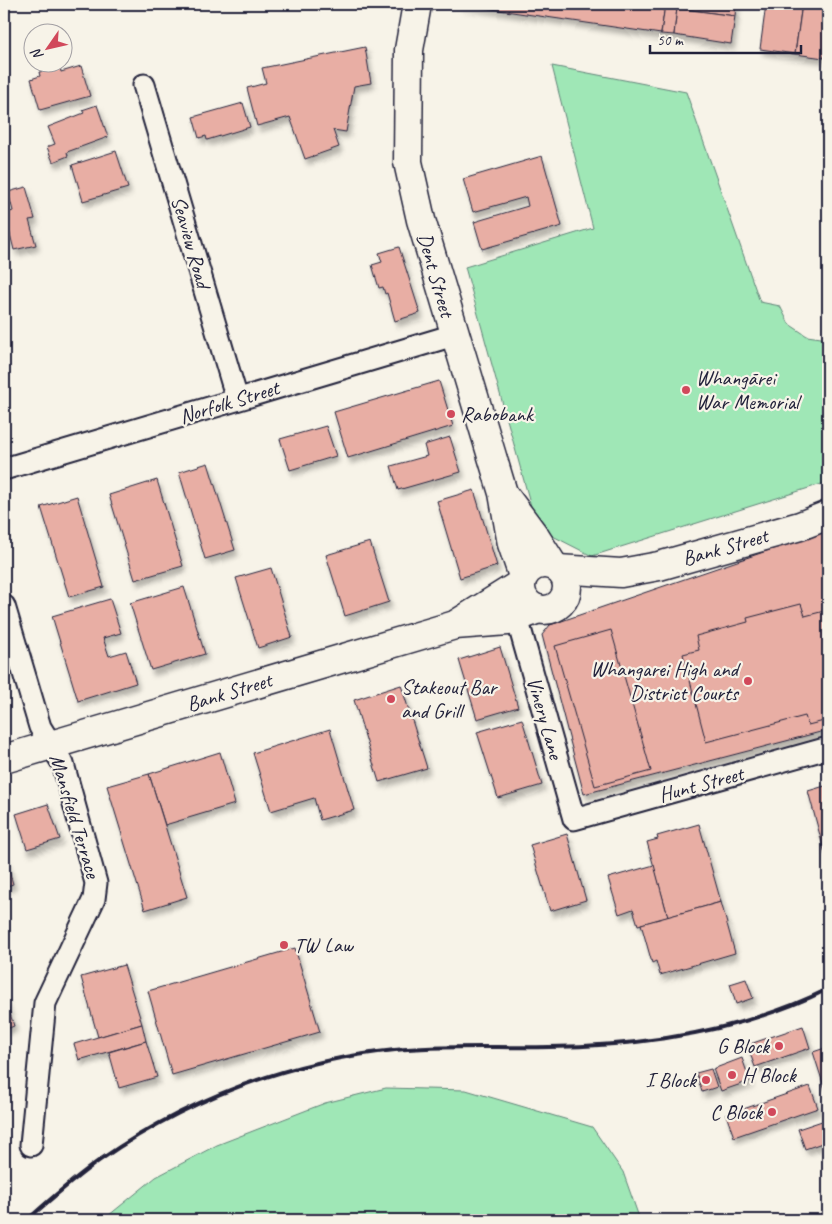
<svg xmlns="http://www.w3.org/2000/svg" width="832" height="1224" font-family="Caveat,sans-serif">
<defs>
<filter id="shadow"><feDropShadow dx="3" dy="5.5" stdDeviation="2.5" flood-color="#0004"/></filter>
</defs>
<rect width="100%" height="100%" fill="#f7f3e8"/>
<filter id="ink" filterUnits="userSpaceOnUse"><feTurbulence type="fractalNoise" baseFrequency=".02" numOctaves="2"/><feDisplacementMap in="SourceGraphic" scale="10" xChannelSelector="R" yChannelSelector="G"/><feConvolveMatrix kernelMatrix="1 2 1 2 8 2 1 2 1" color-interpolation-filters="sRGB"/></filter>
<g filter="url(#ink)">
<!-- green -->
<g fill="#9fe7b6" stroke="#608478">
<path d="M552,66L686,92L760,302L780,306L789,324L807,336L828,339V482L592,556L537,528L465,267L593,228Z"/>
<path d="M386,1088L466,1090L592,1127L623,1172L640,1220H103L156,1177L217,1145L325,1103Z"/>
</g>
<!-- building -->
<g fill="#e8aea4" stroke="#22223b" filter="url(#shadow)">
<path d="M458,4H665L661,34Z"/>
<path d="M665,4H736L735,16L677,8L674,35L661,34Z"/>
<path d="M766,4H802L795,54L760,49Z"/>
<path d="M802,4H828V28L824,58L795,54Z"/>
<path d="M677,8L735,16L731,44L674,35Z"/>
<path d="M828,28V59L824,58Z"/>
<path d="M365,47L371,83L354,86L346,132L333,130L339,147L305,159L290,117L257,126L247,88L266,83L262,68Z"/>
<path d="M81,66L90,96L40,110L31,79L40,76L39,72L60,67L61,72Z"/>
<path d="M243,103L250,127L207,140L206,136L199,138L193,117Z"/>
<path d="M97,105L108,137L67,152L68,156L53,162L47,147L55,144L48,127L84,113L82,110Z"/>
<path d="M116,151L128,188L83,201L72,165Z"/>
<path d="M542,156L562,226L482,249L474,222L528,206L526,197L473,212L463,179Z"/>
<path d="M26,187L35,219L29,220L36,245L14,250L5,214L13,211L8,192Z"/>
<path d="M399,247L420,313L395,321L387,293L385,294L383,287L379,288L372,265L382,262L379,253Z"/>
<path d="M439,381L453,426L348,458L334,412Z"/>
<path d="M326,426L336,456L290,470L280,439Z"/>
<path d="M450,437L461,472L398,490L391,466L427,456L424,445Z"/>
<path d="M208,463L235,550L205,559L179,472Z"/>
<path d="M157,480L183,566L135,580L109,495Z"/>
<path d="M474,490L497,566L460,578L437,501Z"/>
<path d="M77,496L104,587L69,597L41,507Z"/>
<path d="M828,530V730L584,794L542,635L550,625Z"/>
<path d="M370,542L389,602L345,616L326,555Z"/>
<path d="M271,568L292,637L258,648L236,578Z"/>
<path d="M184,587L205,654L151,670L130,603Z"/>
<path d="M110,599L121,633L103,638L109,656L126,651L136,683L78,701L52,616Z"/>
<path d="M801,604L805,616L828,610V720L808,725L805,716L706,742L683,654L699,650L696,636L748,622L747,618Z"/>
<path d="M611,630L651,771L595,786L555,646Z"/>
<path d="M500,647L518,707L477,719L459,660Z"/>
<path d="M401,685L427,768L379,782L354,700Z"/>
<path d="M522,719L542,785L498,798L477,732Z"/>
<path d="M330,729L354,810L320,820L314,798L271,811L253,753Z"/>
<path d="M220,752L235,804L165,825L149,774Z"/>
<path d="M149,774L187,897L145,910L107,786Z"/>
<path d="M828,785V865L808,791Z"/>
<path d="M48,804L60,839L27,849L16,814Z"/>
<path d="M699,824L721,902L668,917L647,842L658,839L657,836Z"/>
<path d="M567,834L586,900L550,911L530,845Z"/>
<path d="M4,852L13,884L4,887Z"/>
<path d="M654,865L668,917L638,925L633,909L619,914L608,878Z"/>
<path d="M721,902L735,953L660,975L656,961L652,963L641,924Z"/>
<path d="M295,948L320,1032L172,1075L148,991Z"/>
<path d="M124,965L142,1024L98,1037L81,977Z"/>
<path d="M746,979L753,998L736,1004L730,984Z"/>
<path d="M4,995L14,1026L4,1030Z"/>
<path d="M142,1024L146,1041L79,1060L74,1044Z"/>
<path d="M803,1026L810,1048L755,1067L747,1045Z"/>
<path d="M146,1041L157,1077L119,1088L109,1052Z"/>
<path d="M828,1047V1099L813,1052Z"/>
<path d="M742,1058L750,1081L721,1091L713,1069Z"/>
<path d="M711,1069L717,1087L702,1092L696,1073Z"/>
<path d="M810,1086L818,1108L734,1137L726,1115Z"/>
<path d="M828,1119V1141L805,1149L798,1129Z"/>
<path d="M828,1212V1220H822L821,1213Z"/>
</g>
<g fill="none" stroke-linecap="round" stroke-linejoin="round">
<!-- street casing -->
<g stroke="#22223b" stroke-width="25">
<g id="street">
<path d="M144,85L237,399"/>
<path d="M4,469L454,335"/>
<path d="M4,606L40,727L63,764L96,883L94,899L45,1003L31,1145"/>
<path d="M517,618L574,819L828,748"/>
</g>
</g>
<!-- secondary casing -->
<g stroke="#22223b" stroke-width="31">
<g id="secondary">
<path d="M417,4L409,50L408,162L421,220L503,493L512,544L523,576"/>
<path d="M505,496L534,535L553,565"/>
<circle cx="544" cy="587" r="23"/>
<path d="M558,569L621,573L659,566L800,526L828,515"/>
<path d="M458,623L520,584"/>
<path d="M4,759L455,625L508,621L538,609"/>
</g>
</g>
<!-- street -->
<use href="#street" stroke="#f7f3e8" stroke-width="21"/>
<!-- secondary -->
<use href="#secondary" stroke="#f7f3e8" stroke-width="28"/>
<!-- rail -->
<path stroke="#22223b" stroke-width="4" d="M27,1220C51,1199 74,1178 100,1160C188,1099 288,1061 395,1050C446,1045 498,1048 549,1047C645,1046 742,1032 828,989"/>
</g>
</g>
<!-- markers -->
<g fill="#d1495b" stroke="#f7f3e8" stroke-width="2">
<circle cx="686" cy="390" r="5"/>
<circle cx="451" cy="414" r="5"/>
<circle cx="748" cy="681" r="5"/>
<circle cx="391" cy="699" r="5"/>
<circle cx="284" cy="945" r="5"/>
<circle cx="779" cy="1046" r="5"/>
<circle cx="732" cy="1075" r="5"/>
<circle cx="706" cy="1080" r="5"/>
<circle cx="772" cy="1112" r="5"/>
</g>
<g text-anchor="middle" stroke-width="4.5" stroke-linejoin="round" paint-order="stroke">
<!-- street labels -->
<g font-size="21" fill="#22223b" stroke="#f7f3e8">
<text transform="translate(191 242) rotate(74)" y="7">Seaview Road</text>
<text transform="translate(436 275) rotate(74)" y="7">Dent Street</text>
<text transform="translate(229 402) rotate(-17)" y="7">Norfolk Street</text>
<text transform="translate(725 547) rotate(-16)" y="7">Bank Street</text>
<text transform="translate(229 692) rotate(-17)" y="7">Bank Street</text>
<text transform="translate(545 718) rotate(74)" y="7">Vinery Lane</text>
<text transform="translate(701 784) rotate(-15)" y="7">Hunt Street</text>
<text transform="translate(75 816) rotate(73)" y="7">Mansfield Terrace</text>
</g>
<!-- poi labels -->
<g font-size="21" fill="#22223b" stroke="#f7f3e8" text-anchor="start">
<text x="696" y="385">Whangārei<tspan x="696" dy="24">War Memorial</tspan></text>
<text x="461" y="421">Rabobank</text>
<text x="738" y="676" text-anchor="end">Whangarei High and<tspan x="738" dy="24">District Courts</tspan></text>
<text x="401" y="694">Stakeout Bar<tspan x="401" dy="24">and Grill</tspan></text>
<text x="294" y="952">TW Law</text>
<text x="769" y="1053" text-anchor="end">G Block</text>
<text x="742" y="1082">H Block</text>
<text x="696" y="1087" text-anchor="end">I Block</text>
<text x="762" y="1119" text-anchor="end">C Block</text>
</g>
</g>
<!-- margin -->
<rect width="832" height="1224" fill="none" stroke="#f7f3e8" stroke-width="20"/>
<rect x="10" y="10" width="812" height="1204" fill="none" stroke="#22223b" stroke-width="2" filter="url(#ink)"/>
<!-- north arrow -->
<g transform="translate(48 48) rotate(236)"><circle r="24" fill="#f7f3e8" stroke="#a29fa3"/>
<path d="M0-4L9 19L0 12L-9 19Z" fill="#d1495b"/>
<text y="-8" font-size="14" font-weight="bold" text-anchor="middle" fill="#22223b">N</text>
</g>
<!-- scale -->
<path d="M650 45v8h151v-8" fill="none" stroke="#22223b" stroke-width="2.5"/>
<text x="657" y="45" font-size="15" fill="#22223b" stroke="#f7f3e8" stroke-width="4" paint-order="stroke">50 m</text>
</svg>
